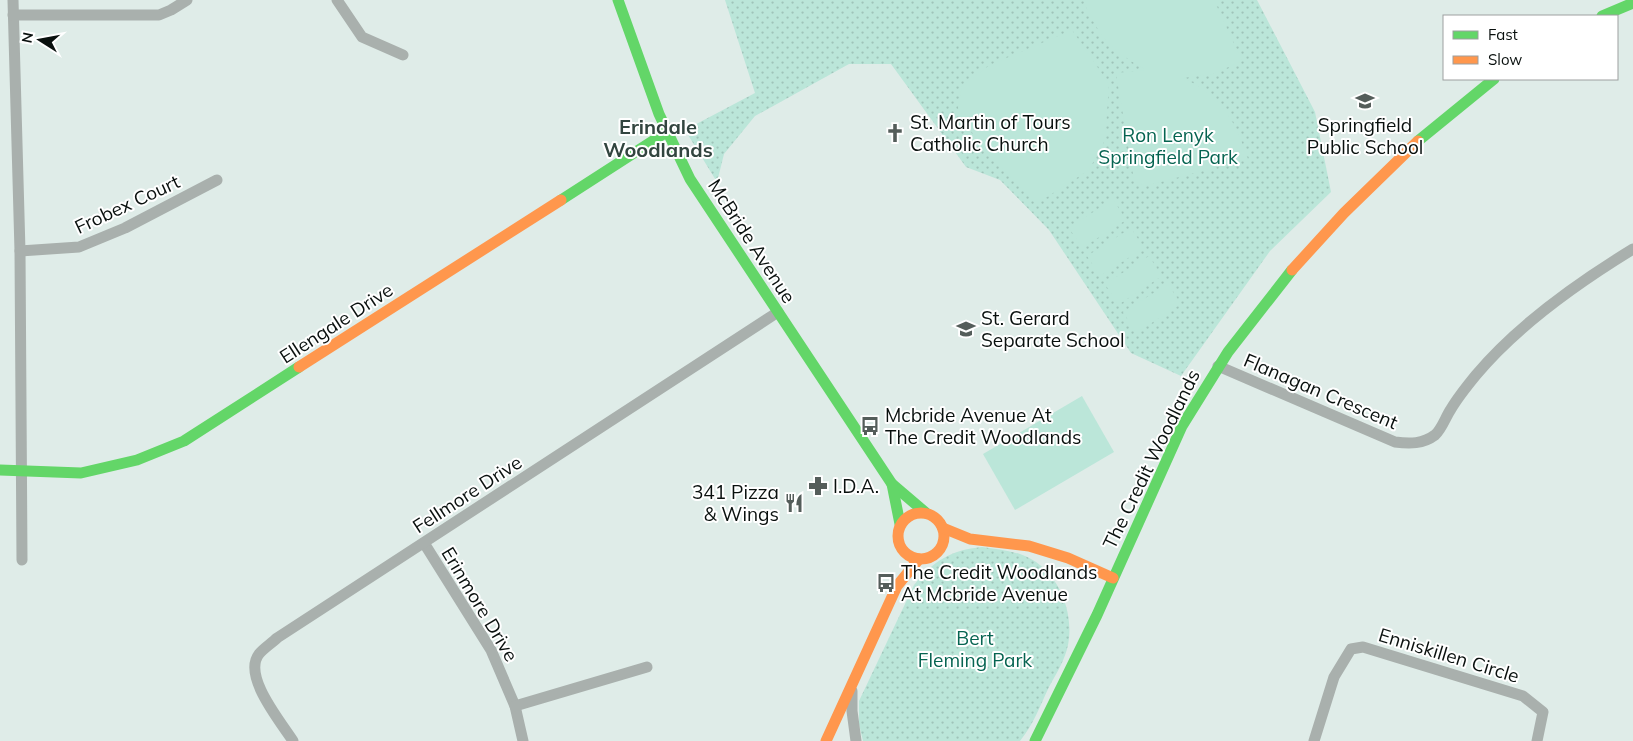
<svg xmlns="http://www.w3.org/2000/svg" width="1633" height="741" font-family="Mulish,sans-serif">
<defs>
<pattern id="grass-dots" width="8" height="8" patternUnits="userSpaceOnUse" patternTransform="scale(1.25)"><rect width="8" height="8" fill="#bbe6d9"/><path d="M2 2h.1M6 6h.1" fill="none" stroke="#9fc4b9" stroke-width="1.8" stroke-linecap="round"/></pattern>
</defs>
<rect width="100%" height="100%" fill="#dfece8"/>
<!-- grass -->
<g fill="url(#grass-dots)">
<path d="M725,0H1257L1315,112L1331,192L1270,251L1181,376L1131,353L1049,230L1000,180L966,167L891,64H849L755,116L724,154L717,182L685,130L755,93Z"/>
<path d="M982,547C994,549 1007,550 1020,554C1056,566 1075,609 1068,645C1065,660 1056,674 1049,687C1040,706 1033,725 1020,741H863L859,724V701L914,585C933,561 951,550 982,547Z"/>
</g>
<!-- pitch -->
<g fill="#bbe6d9">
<path d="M1089,0H1214L1242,61L1213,74L1183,78C1223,97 1234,119 1248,159L1145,186L1134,180L1116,73L1146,70C1110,49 1102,41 1084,3Z"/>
<path d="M1072,30L1109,84L1105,140L1089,170L1036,204L978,143L958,108L962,85L990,65Z"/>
<path d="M1113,199L1126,220L1082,248L1069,228Z"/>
<path d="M1131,228L1144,248L1100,276L1087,256Z"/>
<path d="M1149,256L1162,276L1118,305L1105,284Z"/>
<path d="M1168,284L1181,304L1136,333L1123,312Z"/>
<path d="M1082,396L1114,452L1015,510L983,454Z"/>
</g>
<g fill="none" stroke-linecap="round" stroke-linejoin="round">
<!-- street -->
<g stroke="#a9b0ad" stroke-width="11">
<path d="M13,0L20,251L22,560"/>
<path d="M337,0L362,37L403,55"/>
<path d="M13,15H159L171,10L187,0"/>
<path d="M20,251L79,247L125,228L217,180"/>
<path d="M1218,366L1395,442C1410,444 1423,444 1435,435C1442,429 1446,416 1451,409C1458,397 1467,386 1476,375C1516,327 1579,282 1633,249"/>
<path d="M424,543L491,650L515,706L523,741"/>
<path d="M852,691V711L856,741"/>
<path d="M515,706L647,667"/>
<path d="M293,741C281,722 242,676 259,654C264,648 272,643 277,638L778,312"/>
<path d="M1314,741L1334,677L1351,649L1363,647L1523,696L1543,712L1537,741"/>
</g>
<!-- fast -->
<g stroke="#63d668" stroke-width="11">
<path d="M618,0L659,114L690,179L892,484L926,513"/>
<path d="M1602,16L1633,3"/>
<path d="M1418,141L1494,79"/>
<path d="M561,200L665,133"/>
<path d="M0,470L81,473L137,460L184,441L299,367"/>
<path d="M892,484L900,524"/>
<path d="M1035,741L1097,615L1182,426L1228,352L1292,270"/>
</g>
<!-- slow -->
<g stroke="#ff974d" stroke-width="11">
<path d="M1292,270L1344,213L1418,141"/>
<path d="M299,367L561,200"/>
<circle cx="921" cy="536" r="23"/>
<path d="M943,528L970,539L1029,546L1068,558L1113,578"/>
<path d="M826,741L897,586L919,559"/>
</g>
</g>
<!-- icons -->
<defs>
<g id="school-bare" transform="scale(1.5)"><path d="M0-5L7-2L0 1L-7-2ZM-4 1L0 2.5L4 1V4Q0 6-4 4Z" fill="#545d5a" stroke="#fff" stroke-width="2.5" paint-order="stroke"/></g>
<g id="church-bare" transform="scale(1.5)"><path d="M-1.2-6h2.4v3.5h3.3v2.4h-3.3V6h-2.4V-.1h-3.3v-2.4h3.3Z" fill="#545d5a" stroke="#fff" stroke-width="2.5" paint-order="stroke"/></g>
<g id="bus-bare" transform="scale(1.5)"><path d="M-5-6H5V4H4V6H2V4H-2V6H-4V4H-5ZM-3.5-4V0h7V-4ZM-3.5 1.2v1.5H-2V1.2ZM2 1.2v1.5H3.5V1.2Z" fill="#545d5a" stroke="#fff" stroke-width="2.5" paint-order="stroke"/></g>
<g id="pharmacy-bare" transform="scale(1.5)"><path d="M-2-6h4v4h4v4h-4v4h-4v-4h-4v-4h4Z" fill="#545d5a" stroke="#fff" stroke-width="2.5" paint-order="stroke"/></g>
<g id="restaurant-bare" transform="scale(1.5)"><path d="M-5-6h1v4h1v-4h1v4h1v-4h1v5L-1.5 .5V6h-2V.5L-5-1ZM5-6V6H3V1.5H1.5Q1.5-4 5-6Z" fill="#545d5a" stroke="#fff" stroke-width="2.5" paint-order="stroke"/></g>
</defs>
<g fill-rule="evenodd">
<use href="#school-bare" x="1365" y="101"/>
<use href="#church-bare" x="895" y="133"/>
<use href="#school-bare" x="966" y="329"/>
<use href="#bus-bare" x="870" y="426"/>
<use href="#pharmacy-bare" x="818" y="486"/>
<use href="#restaurant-bare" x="794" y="503"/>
<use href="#bus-bare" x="886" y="583"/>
</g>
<g text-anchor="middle" stroke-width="4" stroke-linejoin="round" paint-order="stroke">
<!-- poi labels -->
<g font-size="19" fill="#09100e" stroke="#fff" text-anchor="start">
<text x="910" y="129">St. Martin of Tours<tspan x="910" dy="22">Catholic Church</tspan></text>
<text x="1365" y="132" text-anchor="middle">Springfield<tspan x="1365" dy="22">Public School</tspan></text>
<text x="981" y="325">St. Gerard<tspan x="981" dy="22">Separate School</tspan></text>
<text x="885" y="422">Mcbride Avenue At<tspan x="885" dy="22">The Credit Woodlands</tspan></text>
<text x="833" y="493">I.D.A.</text>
<text x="779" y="499" text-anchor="end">341 Pizza<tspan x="779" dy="22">&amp; Wings</tspan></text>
<text x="901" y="579">The Credit Woodlands<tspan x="901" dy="22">At Mcbride Avenue</tspan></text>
</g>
<!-- park labels -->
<g font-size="19" fill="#066451" stroke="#fff">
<text x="1168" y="142">Ron Lenyk<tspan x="1168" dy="22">Springfield Park</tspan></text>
<text x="975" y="645">Bert<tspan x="975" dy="22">Fleming Park</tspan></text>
</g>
<!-- street labels -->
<g font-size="19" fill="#09100e" stroke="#fff">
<text transform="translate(127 204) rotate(-25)" y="7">Frobex Court</text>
<text transform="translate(752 241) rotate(57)" y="7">McBride Avenue</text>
<text transform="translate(336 323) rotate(-33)" y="7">Ellengale Drive</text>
<text transform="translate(1321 391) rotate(23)" y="7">Flanagan Crescent</text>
<text transform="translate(1151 459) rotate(-64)" y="7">The Credit Woodlands</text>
<text transform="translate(467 494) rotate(-33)" y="7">Fellmore Drive</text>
<text transform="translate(480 604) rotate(59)" y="7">Erinmore Drive</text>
<text transform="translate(1449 655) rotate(17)" y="7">Enniskillen Circle</text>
</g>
<!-- neighbourhood labels -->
<g font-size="20" font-weight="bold" fill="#32453f" stroke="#fff">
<text x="658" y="134">Erindale<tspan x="658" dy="23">Woodlands</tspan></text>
</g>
</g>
<!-- legend -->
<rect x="1443" y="15" width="175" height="65" fill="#ffffff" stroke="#9d9f9f"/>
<rect x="1453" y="31" width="25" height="8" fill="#63d668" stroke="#9d9f9f"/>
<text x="1488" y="40" font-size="15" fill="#09100e">Fast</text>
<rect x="1453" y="56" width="25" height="8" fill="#ff974d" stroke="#9d9f9f"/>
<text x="1488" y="65" font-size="15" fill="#09100e">Slow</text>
<!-- north arrow -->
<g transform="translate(40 40) rotate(281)" stroke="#ffffff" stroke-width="4" paint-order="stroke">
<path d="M0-4L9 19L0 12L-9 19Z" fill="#09100e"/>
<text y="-8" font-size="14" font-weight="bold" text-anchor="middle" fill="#09100e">N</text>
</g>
</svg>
